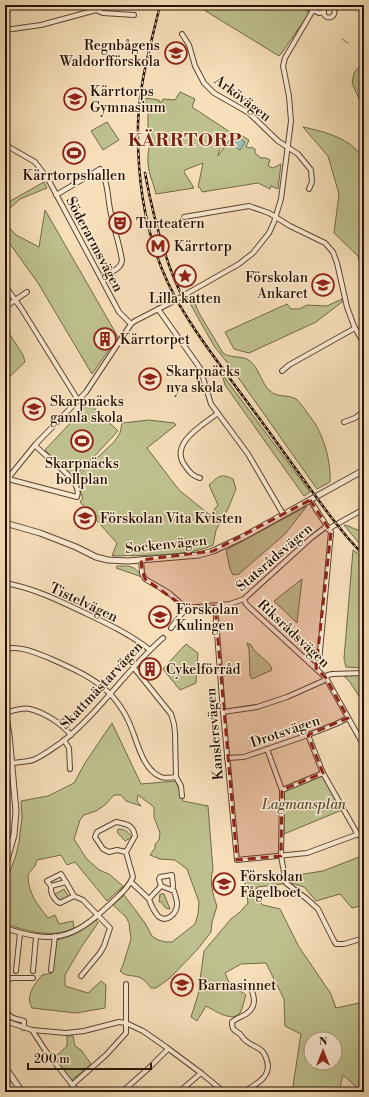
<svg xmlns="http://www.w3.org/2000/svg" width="369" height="1097" font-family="'Libre Bodoni',serif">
<rect width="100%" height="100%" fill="#f7dfba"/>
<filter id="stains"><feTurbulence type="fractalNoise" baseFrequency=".005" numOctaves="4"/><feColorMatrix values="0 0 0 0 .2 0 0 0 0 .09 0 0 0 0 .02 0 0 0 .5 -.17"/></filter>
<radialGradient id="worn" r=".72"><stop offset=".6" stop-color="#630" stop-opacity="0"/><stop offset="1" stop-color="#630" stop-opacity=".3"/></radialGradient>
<!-- green -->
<g fill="#bec18f" stroke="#726949" fill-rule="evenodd">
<path d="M193,5H295L310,12L281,54L279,56L204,10Z"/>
<path d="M364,61V110L352,83L354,73Z"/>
<path d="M180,92L195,99L192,107L230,132L219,151L218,156L230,139L236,132L249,140L246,147L250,148L251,147L255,149V153L261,158H266L270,160L268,166L273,168L281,164L278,189L271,186L270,189L258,183L202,192L200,188L198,187L203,163L185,170L184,172L194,188L156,194C153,181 147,171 148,157C148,150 151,142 148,136V107L145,103L146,98L159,100V102H162L163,99L175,100Z"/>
<path d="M107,122L119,140L103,150L91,131Z"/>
<path d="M303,127C326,132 353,139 364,160V276L358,256L334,233L339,194L328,156Z"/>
<path d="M44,182L47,188L20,199L9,209L6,217V224L16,235L39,247L45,210L118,337L92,374L38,283L5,237V204Z"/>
<path d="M192,296L199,313L223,353C230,358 240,356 247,359C259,366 261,383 270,391C277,398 288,394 296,399C300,402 303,407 306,411C310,417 315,422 318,429C326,444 331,465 330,482L317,489L230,366L214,346L187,298Z"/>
<path d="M342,299V302L316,322L249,353L234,349L225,332L287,304L291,309H299L307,305L327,306Z"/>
<path d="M5,327L23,355L25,362L5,381Z"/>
<path d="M222,374L310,492L304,496L225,385Z"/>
<path d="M89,403L118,431L74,478L45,450Z"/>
<path d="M149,420L174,423L176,425L147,448L179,490L210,515L218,505L209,485C219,476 220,473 233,479L236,489L228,509L216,530L213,545C189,557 139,555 112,556L117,543L80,502L83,498L77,484L78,476L114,442L120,433L122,423Z"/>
<path d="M307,506L285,534L239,574L233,575L230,569L226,550Z"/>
<path d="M344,525C351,526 356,531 364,531V545L359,543Z"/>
<path d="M353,550L361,556L364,562V668L346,667L344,659Z"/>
<path d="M117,566C131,566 134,565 142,577L116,568Z"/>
<path d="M302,579L297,623L274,601Z"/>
<path d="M247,643L251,645C255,655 270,660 272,670L252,679L250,676L249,649Z"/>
<path d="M186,644L198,653L196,683L180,690L163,669Z"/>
<path d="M364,675V704L350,682L344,676Z"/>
<path d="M112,723L141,784L176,781L183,801L208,806L213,870C209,880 213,896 217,906L212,922L211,932L197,950L170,978L156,988H151C148,984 144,979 139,977C132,975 126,977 120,971L123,965L131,939L129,923L126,917L113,905L124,895L145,923L152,936L158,940L166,942H172L195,924L198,914L199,902L187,869L175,860L160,859L150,855L155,848V844L159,840L160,833L154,817V807L138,795L137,801L141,806L126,801L121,795H114L105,805L96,811L84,815L80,820L74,839L86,858L99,870L109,874L123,886L107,901L75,862L67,865L61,855L37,860L35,866L28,874C28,894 37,904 48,918L55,915L59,924L73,921L74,928C51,939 28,931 5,924V885L16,855L19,842L22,817L21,801L48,796L74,783L85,763Z"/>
<path d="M5,761L9,821L5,829Z"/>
<path d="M322,776L342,810L284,834V791Z"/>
<path d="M118,829C125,829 127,831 132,837L125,841L117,832Z"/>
<path d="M364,855V905L352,908L340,894L316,901L304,887L291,883L257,887L258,900L263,905L280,909L299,947L331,994L336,1008L364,1002V1092H362L343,1075L339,1092H292L301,1034L285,1026L284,999L266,963L241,964L225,973L232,989L242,992L246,995C244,1000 243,1008 240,1013C232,1023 214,1010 206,1006L197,1021L191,1017L198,995L204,951L231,919L240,912L248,903L244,877L281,874L291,876L323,871ZM311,1039H335V1063H311Z"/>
<path d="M64,889L69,897L60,902L55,894Z"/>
<path d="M160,894H164L170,909C165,909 164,906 161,902H159Z"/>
<path d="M96,920L98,923L80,949L65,975V986L88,993L101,981L106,985L105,1008L76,1013L32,1008C25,996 34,985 42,975L52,973L56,940C72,937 84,930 96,920Z"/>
<path d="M67,1036H73L75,1046L81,1050L91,1064L71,1081L53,1059L67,1046Z"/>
</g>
<!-- water -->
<path fill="#9dbcb2" stroke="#6d786c" d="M237,137L245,142L240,150L232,145Z"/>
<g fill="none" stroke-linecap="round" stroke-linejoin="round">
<!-- stream -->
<path stroke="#6d786c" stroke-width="1" d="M342,39L348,43"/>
<!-- minor casing -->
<g stroke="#5a4431" stroke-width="6">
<g id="minor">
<path d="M302,5L319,13L324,12"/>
<circle cx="329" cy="12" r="5.5"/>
<path d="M5,30L41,25L96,10L103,13L134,15"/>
<path d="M182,34L189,45L195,66L204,83L214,93L249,113L278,141L298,154L311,170L312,182L309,189"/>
<path d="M5,143L9,147L35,162L48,179L119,312L131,324"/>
<path d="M56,195L100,169C109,184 107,197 111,214C114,230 120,245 122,261C120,270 109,273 102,277"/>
<path d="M184,217L249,206L269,213L290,226L325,243L333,252L337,263L347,307L354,326L364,344"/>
<path d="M5,286L21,308L78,400"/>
<path d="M5,307L27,292"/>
<path d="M158,309L200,368L211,404L248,454L283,514"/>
<path d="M282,371L289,365L355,328"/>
<path d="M344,422L355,418L364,411"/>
<path d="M9,478L12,480L77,497C84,480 45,458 35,445"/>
<path d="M200,478C193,476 190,473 186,467C167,444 203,425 218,413"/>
<path d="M5,482L35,445L86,392L131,324L135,321L172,302L239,264L253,253L269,233L274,222L281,199L291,121L289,96L283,66L285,58L316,5"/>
<path d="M310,500L328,528"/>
<path d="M141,560L142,573L145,579L169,593L186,608L230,604L244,599L311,538L327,526"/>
<path d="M5,583C33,588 58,600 83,612C106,623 130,634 150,650"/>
<path d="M244,599L246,604L250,608L326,678L364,746"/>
<path d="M215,606L223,712L237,860L307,853L364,832"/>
<path d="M171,628L186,608"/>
<path d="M5,649C19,645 36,653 49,658C69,667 91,676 107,691C115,698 124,711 128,720C137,738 141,769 161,777C166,779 172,777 176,777"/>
<path d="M134,668L171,714L174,724L175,733L176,777L181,786L182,796"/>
<path d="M316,668L319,662L331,532L328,529L364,509"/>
<path d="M223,712L257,707L287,697L323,681L328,675L332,674L364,673"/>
<path d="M5,713C13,711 22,707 30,709C45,713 61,723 71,735"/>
<path d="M308,735L323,773L358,835"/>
<path d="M64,740L69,748L70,769"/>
<path d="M267,749L282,790L281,856L286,883L307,899L318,909L334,941L336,944H344L364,938"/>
<path d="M227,758L244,757L308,735L336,724L348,718"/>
<path d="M12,763C19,762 26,762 33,760C43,756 53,748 62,742C100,712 126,670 163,638"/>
<path d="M282,790L323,773"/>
<path d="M131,882L149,899L161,886L174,891C175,895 177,900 177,904C177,913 167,924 158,916C154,911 151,905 149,899"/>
<path d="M51,886L47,881L61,874L66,882"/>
<path d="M161,886L159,879L160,877L172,875L173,886L172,890"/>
<path d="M74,896L60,903C54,900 50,893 51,886L66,882L74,896L83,900L110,928L104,946L100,953L81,976"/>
<path d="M5,928C53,944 72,940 109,905C118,896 128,889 133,877L126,852L117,850L109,852L103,849L95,837L97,832L116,822C127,824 133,825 135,836L126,852"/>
<path d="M51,970L55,936"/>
<path d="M16,971L20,933"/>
<path d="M33,971L36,937"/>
<path d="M5,983L11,978H33"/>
<path d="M5,1012L13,1018L24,1021V1028"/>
<path d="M5,1021L32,1030L66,1033L84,1031L119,1022L126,1023L143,1031L166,1047L201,1073L224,1092"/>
<path d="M32,1030L45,1050L78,1092"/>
<path d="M72,1085L106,1055L126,1033V984"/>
<path d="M122,1092L151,1066L168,1049"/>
<path d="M179,1092L201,1073"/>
<path d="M243,1092C255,1085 272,1077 267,1061C263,1046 256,1049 246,1041C243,1039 242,1036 240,1034C234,1030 232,1030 232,1022C237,1018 241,1017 246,1014C258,1006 254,996 250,985"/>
</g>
</g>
<!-- tertiary casing -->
<g stroke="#5a4431" stroke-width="7">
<g id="tertiary">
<path d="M5,523L40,533L76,547L96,557L108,560L128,561L199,555L213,551L243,537L364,470"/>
<path d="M5,711L9,735L16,811L14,835L5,867"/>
<path d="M5,1067L22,1092"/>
</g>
</g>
<!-- minor -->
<use href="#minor" stroke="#faead2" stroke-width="4"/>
<!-- tertiary -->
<use href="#tertiary" stroke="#faead2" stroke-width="5"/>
<!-- rail casing -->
<g stroke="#251103" stroke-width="2.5">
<g id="rail">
<path d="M160,5C151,44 139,84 138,124C137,178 145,234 168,283C187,323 216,359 242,395C272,435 301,477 331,517L347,537L364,556"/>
<path d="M145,173C153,216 164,261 184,300"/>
</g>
</g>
<!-- rail -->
<use href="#rail" stroke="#faead2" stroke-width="1" stroke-dasharray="3" stroke-linecap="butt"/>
</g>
<!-- marked area -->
<path fill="#8f2418" fill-opacity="0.2" stroke="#8f2418" stroke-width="3" stroke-dasharray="8 5" stroke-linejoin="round" d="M310,500L331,532L316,668L326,678L348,718L308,735L323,773L282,790L281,856L237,860L215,606L186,608L145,579L142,570L141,560L213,551Z"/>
<!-- icons -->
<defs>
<g id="school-ring" transform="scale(1.15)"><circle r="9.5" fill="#faead2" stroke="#8f2418" stroke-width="1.5"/><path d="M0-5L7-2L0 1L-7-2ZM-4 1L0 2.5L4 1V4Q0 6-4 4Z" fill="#8f2418"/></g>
<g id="stadium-ring" transform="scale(1.15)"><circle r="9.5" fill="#faead2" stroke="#8f2418" stroke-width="1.5"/><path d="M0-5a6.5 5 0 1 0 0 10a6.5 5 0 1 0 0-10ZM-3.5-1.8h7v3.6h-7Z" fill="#8f2418"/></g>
<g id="theatre-ring" transform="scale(1.15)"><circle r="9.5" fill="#faead2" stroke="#8f2418" stroke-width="1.5"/><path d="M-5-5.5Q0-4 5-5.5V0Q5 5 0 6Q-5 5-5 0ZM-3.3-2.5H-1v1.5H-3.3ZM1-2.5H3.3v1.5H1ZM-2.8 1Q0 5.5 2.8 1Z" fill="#8f2418"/></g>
<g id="metro-ring" transform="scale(1.15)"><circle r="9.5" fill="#faead2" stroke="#8f2418" stroke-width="1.5"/><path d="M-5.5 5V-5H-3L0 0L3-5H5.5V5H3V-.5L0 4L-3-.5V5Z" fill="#8f2418"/></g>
<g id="sight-ring" transform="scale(1.15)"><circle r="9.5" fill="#faead2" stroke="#8f2418" stroke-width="1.5"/><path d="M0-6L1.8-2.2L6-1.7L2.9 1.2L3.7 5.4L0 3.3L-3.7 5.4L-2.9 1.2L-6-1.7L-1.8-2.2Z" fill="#8f2418"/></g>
<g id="building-ring" transform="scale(1.15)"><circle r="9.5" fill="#faead2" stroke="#8f2418" stroke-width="1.5"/><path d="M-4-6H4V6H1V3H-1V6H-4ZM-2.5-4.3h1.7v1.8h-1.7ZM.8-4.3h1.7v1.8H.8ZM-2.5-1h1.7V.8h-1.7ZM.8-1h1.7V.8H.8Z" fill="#8f2418"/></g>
</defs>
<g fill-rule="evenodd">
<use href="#school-ring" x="176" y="53"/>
<use href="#school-ring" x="75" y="99"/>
<use href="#stadium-ring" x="74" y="153"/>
<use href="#theatre-ring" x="120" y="223"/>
<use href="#metro-ring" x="158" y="246"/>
<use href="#sight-ring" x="185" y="276"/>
<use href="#school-ring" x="323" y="285"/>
<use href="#building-ring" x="105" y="339"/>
<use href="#school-ring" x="150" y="379"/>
<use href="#school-ring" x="34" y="409"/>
<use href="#stadium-ring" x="82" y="441"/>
<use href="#school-ring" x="85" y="518"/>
<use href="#school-ring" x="160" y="617"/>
<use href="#building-ring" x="150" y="669"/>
<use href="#school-ring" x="224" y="884"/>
<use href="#school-ring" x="182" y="985"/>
</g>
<g text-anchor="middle" stroke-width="3" stroke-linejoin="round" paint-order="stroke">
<!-- poi labels -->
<g font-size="14" fill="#251103" stroke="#faead2" text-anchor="start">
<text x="160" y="50" text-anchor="end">Regnbågens<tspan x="160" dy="16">Waldorfförskola</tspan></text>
<text x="90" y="96">Kärrtorps<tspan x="90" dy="16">Gymnasium</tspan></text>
<text x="74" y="180" text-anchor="middle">Kärrtorpshallen</text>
<text x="136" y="228">Turteatern</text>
<text x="174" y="251">Kärrtorp</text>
<text x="308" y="282" text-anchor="end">Förskolan<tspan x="308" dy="16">Ankaret</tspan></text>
<text x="185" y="303" text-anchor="middle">Lilla katten</text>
<text x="120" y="344">Kärrtorpet</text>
<text x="166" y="376">Skarpnäcks<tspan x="166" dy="16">nya skola</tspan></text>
<text x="50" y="406">Skarpnäcks<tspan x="50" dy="16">gamla skola</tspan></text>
<text x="82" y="468" text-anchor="middle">Skarpnäcks<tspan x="82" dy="16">bollplan</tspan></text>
<text x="100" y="523">Förskolan Vita Kvisten</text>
<text x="176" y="614">Förskolan<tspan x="176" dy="16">Kulingen</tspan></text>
<text x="166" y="674">Cykelförråd</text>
<text x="240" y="881">Förskolan<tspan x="240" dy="16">Fågelboet</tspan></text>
<text x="198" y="990">Barnasinnet</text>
</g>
<!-- street labels -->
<g font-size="14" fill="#251103" stroke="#faead2">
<text transform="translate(243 98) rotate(37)" y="5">Arkövägen</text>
<text transform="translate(95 244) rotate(62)" y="5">Söderarmsvägen</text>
<text transform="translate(166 544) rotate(-6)" y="5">Sockenvägen</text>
<text transform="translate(274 557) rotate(-41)" y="5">Statsrådsvägen</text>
<text transform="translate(84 602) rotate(25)" y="5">Tistelvägen</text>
<text transform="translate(294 633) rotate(43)" y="5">Riksrådsvägen</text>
<text transform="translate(101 685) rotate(-47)" y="5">Skattmästarvägen</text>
<text transform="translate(285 731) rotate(-19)" y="5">Drotsvägen</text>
<text transform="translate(214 734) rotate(-95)" y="5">Kanslersvägen</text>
</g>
<!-- park labels -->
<g font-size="14" font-style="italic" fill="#5b4f34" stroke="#faead2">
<text x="304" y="809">Lagmansplan</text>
</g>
<!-- district labels -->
<g font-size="18" font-weight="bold" letter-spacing="1" fill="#7a1f14" stroke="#faead2">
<text x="185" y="146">KÄRRTORP</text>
</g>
</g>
<!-- margin -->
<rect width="369" height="1097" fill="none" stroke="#f7dfba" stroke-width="20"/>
<rect x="6" y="6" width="357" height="1085" fill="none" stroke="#251103" stroke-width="2"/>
<rect x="10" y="10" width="349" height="1077" fill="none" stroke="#251103"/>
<!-- north arrow -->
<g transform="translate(323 1051)"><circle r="19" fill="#faead2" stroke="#a5937f"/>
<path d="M0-3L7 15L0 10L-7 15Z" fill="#8f2418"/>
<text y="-6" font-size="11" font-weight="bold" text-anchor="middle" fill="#251103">N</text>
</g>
<!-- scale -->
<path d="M28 1063v6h123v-6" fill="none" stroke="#251103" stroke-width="2"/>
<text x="34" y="1063" font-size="12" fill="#251103" stroke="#faead2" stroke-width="3" paint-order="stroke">200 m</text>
<rect width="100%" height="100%" filter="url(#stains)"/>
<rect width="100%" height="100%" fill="url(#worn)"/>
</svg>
